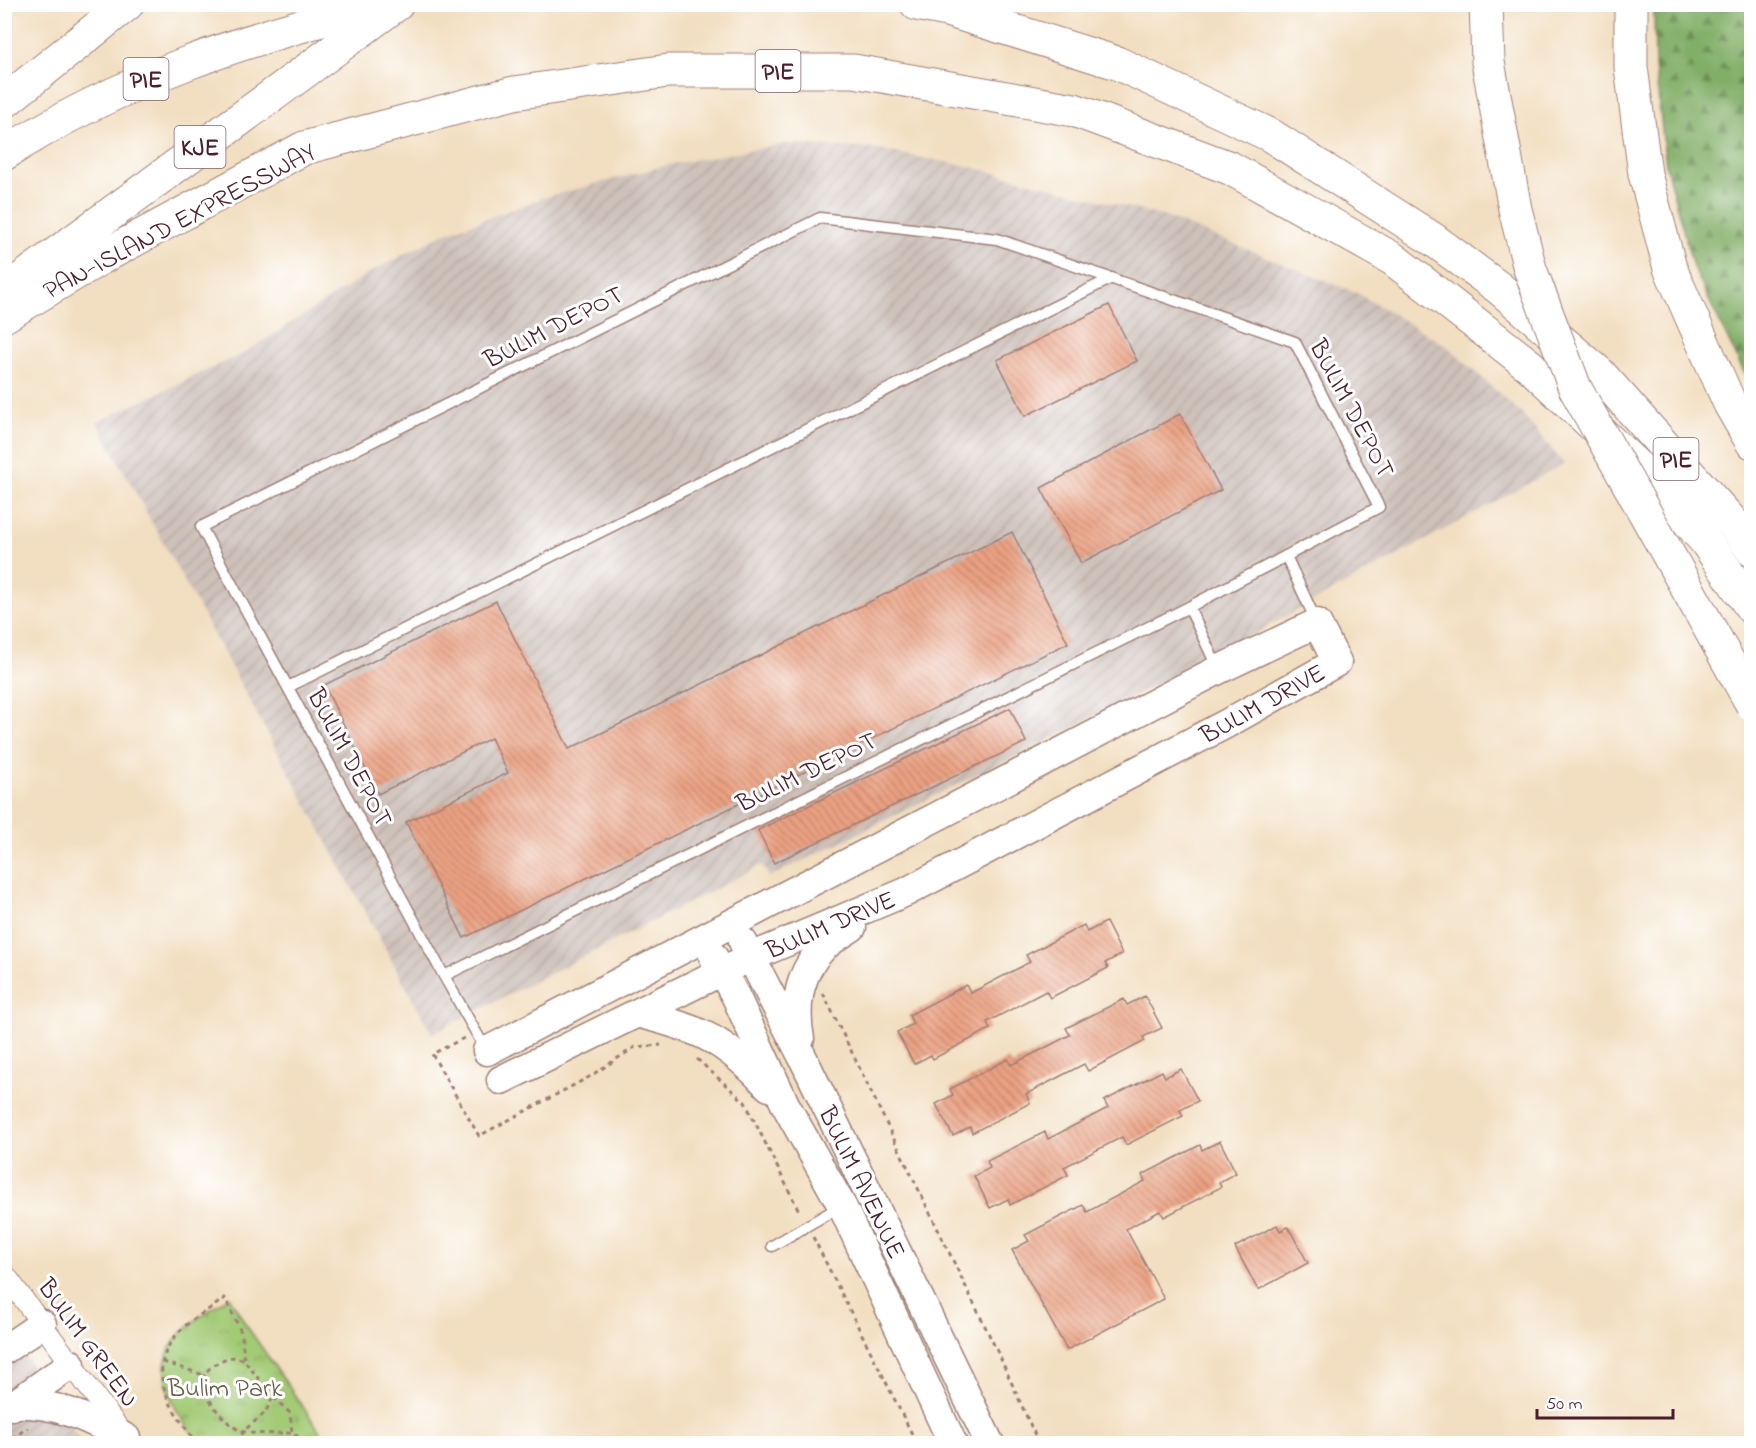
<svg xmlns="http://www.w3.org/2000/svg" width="1756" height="1448" font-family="'Indie Flower',sans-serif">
<defs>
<pattern id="industrial-furrows" width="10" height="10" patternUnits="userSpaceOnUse" patternTransform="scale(1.5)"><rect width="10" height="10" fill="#cec1ba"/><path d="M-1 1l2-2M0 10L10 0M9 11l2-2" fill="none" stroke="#b2a5a0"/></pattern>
<pattern id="grass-tufts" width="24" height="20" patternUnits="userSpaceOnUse" patternTransform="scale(1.5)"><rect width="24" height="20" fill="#a3cb76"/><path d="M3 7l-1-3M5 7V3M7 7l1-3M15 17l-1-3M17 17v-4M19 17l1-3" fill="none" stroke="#8eae66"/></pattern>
<pattern id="forest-firs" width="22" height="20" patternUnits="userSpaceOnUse" patternTransform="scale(1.5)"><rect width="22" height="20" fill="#82af67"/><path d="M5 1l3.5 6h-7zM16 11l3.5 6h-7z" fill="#6c8e55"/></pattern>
<pattern id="building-back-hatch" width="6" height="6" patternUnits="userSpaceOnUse" patternTransform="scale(1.5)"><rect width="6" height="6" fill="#eba182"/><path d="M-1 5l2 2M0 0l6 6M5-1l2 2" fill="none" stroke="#c0836b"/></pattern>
</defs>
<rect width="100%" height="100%" fill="#fff"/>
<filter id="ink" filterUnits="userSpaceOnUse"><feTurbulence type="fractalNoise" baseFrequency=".0167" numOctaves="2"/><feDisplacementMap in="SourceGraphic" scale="12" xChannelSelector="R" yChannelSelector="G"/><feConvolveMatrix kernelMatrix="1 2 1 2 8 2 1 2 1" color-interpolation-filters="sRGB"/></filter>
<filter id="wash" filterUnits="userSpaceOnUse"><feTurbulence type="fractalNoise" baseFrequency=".008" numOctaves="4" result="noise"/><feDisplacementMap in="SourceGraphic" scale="24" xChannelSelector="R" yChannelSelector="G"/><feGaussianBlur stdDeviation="1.35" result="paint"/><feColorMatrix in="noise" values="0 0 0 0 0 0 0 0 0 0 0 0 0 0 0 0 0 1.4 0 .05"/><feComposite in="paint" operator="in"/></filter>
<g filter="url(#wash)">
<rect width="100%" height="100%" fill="#f2dec0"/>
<!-- industrial -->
<g fill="url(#industrial-furrows)">
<path d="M784,144L868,148L968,166L1166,217L1359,294L1447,346L1525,417L1564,464L1238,643L1040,744L769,877L762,865L432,1034L97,422L246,352L369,273L443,234L546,197L672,164Z"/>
<path d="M5,1326L82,1443H5Z"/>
</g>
<!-- grass -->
<path fill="url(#grass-tufts)" stroke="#767550" stroke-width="1.5" d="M229,1296L246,1325L328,1443H199C177,1413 149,1376 175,1340C188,1322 212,1310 229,1296Z"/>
<!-- forest -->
<path fill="url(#forest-firs)" stroke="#666749" stroke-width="1.5" d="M1654,5H1751V387L1693,267L1666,166L1655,66Z"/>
<g id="blocks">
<!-- building -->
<g fill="url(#building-back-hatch)">
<path d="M1109,305L1137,361L1025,416L997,360Z"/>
<path d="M1180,414L1221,490L1081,563L1041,488Z"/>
<path d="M1012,532L1068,643L464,938L406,822L508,773L491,738L378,794L324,685L496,601L569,749Z"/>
<path d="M1010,708L1026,742L774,863L758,830Z"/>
<path d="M1106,922L1122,954L1105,963L1108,968L1050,998L1046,991L987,1022L990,1029L933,1059L931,1055L914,1064L897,1032L913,1024L909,1015L966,985L971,993L1030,962L1026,955L1084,925L1087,932Z"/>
<path d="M1145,996L1162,1028L1143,1037L1145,1041L1088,1071L1084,1064L1059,1077L1026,1094L1030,1103L972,1133L970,1127L953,1136L936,1104L953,1095L950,1089L1008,1059L1011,1065L1037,1052L1070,1035L1066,1028L1124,999L1127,1005Z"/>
<path d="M1181,1069L1198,1101L1180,1110L1183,1116L1126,1145L1122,1137L1064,1167L1068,1175L1010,1205L1008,1199L990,1208L974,1176L990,1168L987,1161L1045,1132L1048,1139L1108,1108L1104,1101L1162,1071L1165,1077Z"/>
<path d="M1220,1141L1236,1173L1219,1182L1221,1187L1164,1217L1160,1211L1126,1229L1164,1299L1067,1350L1012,1250L1029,1241L1025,1235L1083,1205L1087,1212L1145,1181L1142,1175L1200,1145L1202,1150Z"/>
<path d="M1277,1225L1280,1231L1288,1227L1308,1263L1258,1290L1235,1247Z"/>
</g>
</g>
</g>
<g filter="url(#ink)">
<use href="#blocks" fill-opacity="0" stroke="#9e7e76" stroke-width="1.5"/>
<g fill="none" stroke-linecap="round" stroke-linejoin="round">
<!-- lane casing -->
<g stroke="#9e7e76" stroke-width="13">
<g id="lane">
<path d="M1286,556L1316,621"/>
<path d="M1189,607L1218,669"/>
<path d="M288,687L1112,278"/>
<path d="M444,976L1189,607L1379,507L1295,342L997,239L820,218L201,527L444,976L486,1050"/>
<path d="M772,1246L841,1206"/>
</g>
</g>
<!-- street casing -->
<g stroke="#9e7e76" stroke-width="22">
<path id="street" d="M4,1273L123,1434"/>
</g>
<!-- secondary casing -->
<g stroke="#9e7e76" stroke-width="31">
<g id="secondary">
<path d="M743,942L802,1056L990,1444"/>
<path d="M713,956L736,997L785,1104L842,1206L953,1444"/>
<path d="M640,1014C701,1029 726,1041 769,1087"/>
<path d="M800,1039C794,1006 798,975 821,950C829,941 842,934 852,927"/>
<path d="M487,1051L1218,670L1317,623L1337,662L1226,724L906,892L751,957L501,1080"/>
<path d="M4,1350L42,1324"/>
<path d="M14,1404C58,1402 88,1419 126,1438"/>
<path d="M12,1406L71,1364"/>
</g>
</g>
<!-- highway casing -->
<g stroke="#9e7e76" stroke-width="35">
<g id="highway">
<path d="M917,4L947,10L1117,63L1270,135L1434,240L1499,288L1598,372L1733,523L1752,550"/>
<path d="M1631,4V67L1645,174L1670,268L1730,404L1752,442"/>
<path d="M4,102L127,4"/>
<path d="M4,154C118,80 252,36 383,4"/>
<path d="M4,292L397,4"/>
<path d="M4,316L99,259L304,148L514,93L668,71H854L1074,110L1230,168L1393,259L1530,366L1661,489L1707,543L1752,608"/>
</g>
</g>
<!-- path -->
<g stroke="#9e7e76" stroke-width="3" stroke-dasharray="4.5 4.5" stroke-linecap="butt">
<path d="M823,993L999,1355L1039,1444"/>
<path d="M464,1038L432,1054L479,1136L589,1077L635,1047L661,1045"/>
<path d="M697,1059L745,1102L800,1213"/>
<path d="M813,1237L917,1444"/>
<path d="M243,1360C233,1355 227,1357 217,1363C213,1366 206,1370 204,1375C198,1393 226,1425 241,1431C250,1435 281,1433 292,1433"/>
<path d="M163,1362L204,1375"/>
<path d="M4,1443L28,1428"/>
<path d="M197,1444C171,1408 142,1371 180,1331C192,1318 211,1309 225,1298L242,1334L244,1360L273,1397L290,1413L292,1433L312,1444"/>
<path d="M244,1444L242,1432L265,1413L273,1397"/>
</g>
<!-- lane -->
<use href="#lane" stroke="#fff" stroke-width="10"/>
<!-- street -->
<use href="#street" stroke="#fff" stroke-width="20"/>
<!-- secondary -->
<use href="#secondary" stroke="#fff" stroke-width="28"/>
<!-- highway -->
<use href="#highway" stroke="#fff" stroke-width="33"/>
<!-- highway-bridge casing -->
<g stroke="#9e7e76" stroke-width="35" stroke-linecap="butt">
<path id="highway-bridge" d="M1486,4L1488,62L1515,209L1530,269L1575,388L1752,704"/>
</g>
<!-- highway-bridge -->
<use href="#highway-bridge" stroke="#fff" stroke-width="33"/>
</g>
</g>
<g text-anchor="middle" stroke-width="6" stroke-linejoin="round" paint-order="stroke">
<!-- shield labels -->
<g fill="#fff" stroke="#80626b" stroke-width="1.5">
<rect x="755.5" y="50" width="45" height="42" rx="4.5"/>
<rect x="123.5" y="58" width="45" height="42" rx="4.5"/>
<rect x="174.5" y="126" width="51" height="42" rx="4.5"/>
<rect x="1653.5" y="438" width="45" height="42" rx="4.5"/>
</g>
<g font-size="24" font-weight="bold" fill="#4a1f2b">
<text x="778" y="79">PIE</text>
<text x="146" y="87">PIE</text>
<text x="200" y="155">KJE</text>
<text x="1676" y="467">PIE</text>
</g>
<!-- street labels -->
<g font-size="26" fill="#4a1f2b" stroke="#fff">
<text transform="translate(179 220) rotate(-28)" y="9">PAN-ISLAND EXPRESSWAY</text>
<text transform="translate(553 326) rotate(-27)" y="9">BULIM DEPOT</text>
<text transform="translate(1353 408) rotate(62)" y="9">BULIM DEPOT</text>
<text transform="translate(1262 703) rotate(-29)" y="9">BULIM DRIVE</text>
<text transform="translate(351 757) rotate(62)" y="9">BULIM DEPOT</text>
<text transform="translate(806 771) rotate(-26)" y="9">BULIM DEPOT</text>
<text transform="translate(830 924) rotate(-23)" y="9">BULIM DRIVE</text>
<text transform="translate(863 1182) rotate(64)" y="9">BULIM AVENUE</text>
<text transform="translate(89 1342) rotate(54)" y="9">BULIM GREEN</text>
</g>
<!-- park labels -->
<g font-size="26" fill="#695b45" stroke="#fff">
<text x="225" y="1396">Bulim Park</text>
</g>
</g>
<!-- margin -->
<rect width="1756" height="1448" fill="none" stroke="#fff" stroke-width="24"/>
<!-- scale -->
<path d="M1537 1409v9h136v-9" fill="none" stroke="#4a1f2b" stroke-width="3"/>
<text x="1546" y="1409" font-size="18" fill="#4a1f2b" stroke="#ffffff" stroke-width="4.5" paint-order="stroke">50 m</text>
</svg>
